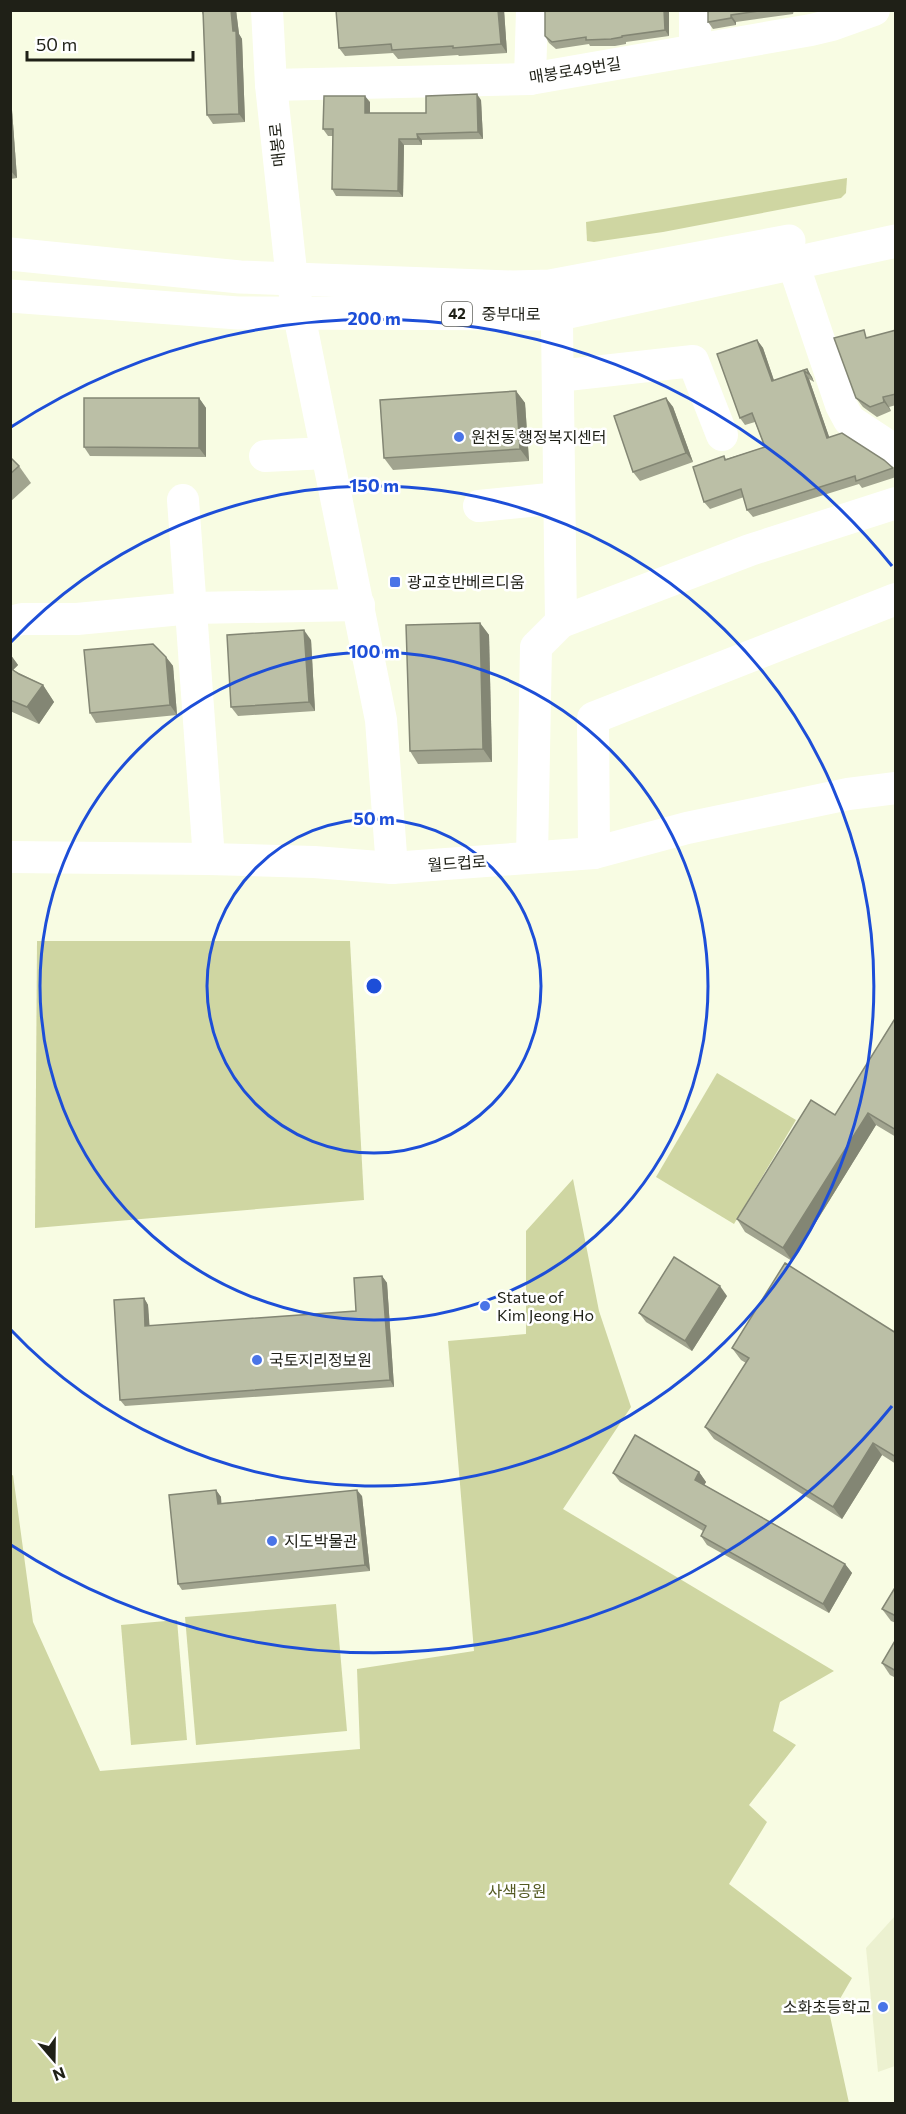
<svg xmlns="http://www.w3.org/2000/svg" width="906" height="2114" font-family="Commissioner,'Noto Sans KR',sans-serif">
<rect width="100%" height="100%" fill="#f8fce3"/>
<!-- built -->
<path fill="#ecf1d0" d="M895,1916V2066L878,2072L866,1948Z"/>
<!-- green -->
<g fill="#cfd6a2">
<path d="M847,178L846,193L841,198L663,232L594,242L587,241L586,222Z"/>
<path d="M37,941H350L364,1200L35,1228Z"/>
<path d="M717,1073L796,1120L734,1224L656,1177Z"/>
<path d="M573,1179L599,1311L631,1407L563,1509L834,1671L780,1702L773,1731L796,1745L749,1805L767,1822L729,1884L852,1978L830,2016L849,2103H11V1476L13,1475L33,1622L100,1771L360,1749L357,1669L474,1651L448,1341L526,1334V1231Z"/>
<path d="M336,1604L347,1731L196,1745L185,1617Z"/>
<path d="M177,1620L187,1740L131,1745L121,1625Z"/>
</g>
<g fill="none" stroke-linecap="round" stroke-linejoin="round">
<!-- minor -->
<g stroke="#fff" stroke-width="32">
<path d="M267,10L271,85L292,280L381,720L392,868"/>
<path d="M695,10V50"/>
<path d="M530,79L532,10"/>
<path d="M271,85L530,79L811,30L832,25L874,10"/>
<path d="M793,263L841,405L849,420L896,451"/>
<path d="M559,314L557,324L561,622L750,550L896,503"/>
<path d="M558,376L693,361L722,435"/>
<path d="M265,456L327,453"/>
<path d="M183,500L209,859"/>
<path d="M479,506L559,498"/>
<path d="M10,622L22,619H77L192,608L359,605"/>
<path d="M594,853L593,718L896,599"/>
<path d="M10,857L209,859L314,862L392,868L594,853L687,828L848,794L896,788"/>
<path d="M532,857L536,647L561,622"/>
</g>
<!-- major -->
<g stroke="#fff" stroke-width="33">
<path d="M10,254L240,277L513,287L550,286L789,241"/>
<path d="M10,296L238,313L559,314L896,241"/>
</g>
</g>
<!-- wall -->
<g fill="#a1a48f">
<path d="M201,10H236L239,34L242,39L245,122L213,124L207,115L203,15Z"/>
<path d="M336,10H504L507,53L459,56L458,55L398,59L393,53L345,56L339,48Z"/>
<path d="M669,10V36L626,42V44L615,46H590L589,44L556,49L549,43L545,36Z"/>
<path d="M708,10H794L793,14L736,22V25L713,29L708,22Z"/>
<path d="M10,83L17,178L10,179Z"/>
<path d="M481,100L483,139L422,140V145H404L403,197L336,196L332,189L333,136H328L323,129L370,102V113H426Z"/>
<path d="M896,330V405L889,407L891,411L877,417L863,407L856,398L869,338Z"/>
<path d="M757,340L763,348L774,381L807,369L812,377L814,382L809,379L829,437L893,468L896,472V477L862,488L859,484L753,517L747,510L744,497L710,509L704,502L724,456L726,459L765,447L755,422L745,425L740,418Z"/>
<path d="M516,391L525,403L529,461L393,470L384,458Z"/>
<path d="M199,398L206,408V457L90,456L84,447Z"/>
<path d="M666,398L673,407L693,462L640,481L633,472Z"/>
<path d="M10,457L19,466L31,483L10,502Z"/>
<path d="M480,623L489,635L492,762L418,764L410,751Z"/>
<path d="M311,640L315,711L238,716L231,707Z"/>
<path d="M10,654L18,665L13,670L43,685L54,702L39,724L10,711Z"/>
<path d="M166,657L173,666L177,715L96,723L90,713Z"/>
<path d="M896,1017V1137L876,1125L792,1261L745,1232L737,1219L835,1115Z"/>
<path d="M382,1276L387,1283L394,1387L125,1406L120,1400L144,1298L148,1305L149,1326L356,1311Z"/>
<path d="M727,1296L692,1351L646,1322L639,1313Z"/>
<path d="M896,1333V1464L882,1455L842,1519L714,1439L705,1427L746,1363L741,1360L732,1348Z"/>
<path d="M699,1472L706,1482L704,1485L845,1564L852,1573L829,1613L707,1545L701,1536L703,1531L620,1482L613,1473Z"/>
<path d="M216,1490L221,1497V1503L362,1496L370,1571L182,1590L178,1584Z"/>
<path d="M896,1586V1623L891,1621L882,1609Z"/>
<path d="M896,1639V1678L890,1675L882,1663Z"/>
</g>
<!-- shaded-wall -->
<g fill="#838674">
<path d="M231,10H236L239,34L242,39L245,122L239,114Z"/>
<path d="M498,10H504L507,53L501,44Z"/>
<path d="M664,10H669V36L665,30Z"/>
<path d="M731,15L736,22V25L731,18Z"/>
<path d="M10,83L17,178L10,170Z"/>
<path d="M477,94L481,100L483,139L478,132Z"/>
<path d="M365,96L370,102V119L365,113Z"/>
<path d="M417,134L422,140V145L418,139Z"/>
<path d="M399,139L404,145L403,197L398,191Z"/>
<path d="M757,340L763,348L777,389L772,381Z"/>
<path d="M807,369L812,377L814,382L809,374Z"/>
<path d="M804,371L809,379L832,445L827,438Z"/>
<path d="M516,391L525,403L529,461L520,449Z"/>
<path d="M883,397L889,407L891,411L884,402Z"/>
<path d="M199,398L206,408V457L199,448Z"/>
<path d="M666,398L673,407L693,462L686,453Z"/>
<path d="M480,623L489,635L492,762L483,749Z"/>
<path d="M304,630L311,640L315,711L309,702Z"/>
<path d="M10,654L18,665L10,673Z"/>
<path d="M166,657L173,666L177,715L170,705Z"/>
<path d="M43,685L54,702L39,724L27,707Z"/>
<path d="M868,1113L876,1125L792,1261L783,1248Z"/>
<path d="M382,1276L387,1283L394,1387L390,1380Z"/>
<path d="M720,1286L727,1296L692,1351L685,1341Z"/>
<path d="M144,1298L148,1305L150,1332L145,1326Z"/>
<path d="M873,1443L882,1455L842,1519L833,1507Z"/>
<path d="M699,1472L706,1482L702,1489L695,1480Z"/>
<path d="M216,1490L221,1497L222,1510L218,1504Z"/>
<path d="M357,1490L362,1496L370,1571L365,1565Z"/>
<path d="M845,1564L852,1573L829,1613L823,1604Z"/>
</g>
<!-- building -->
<g fill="#bbbfa6" stroke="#838674" stroke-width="1.5">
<path d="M201,10H231L233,31H236L239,114L207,115L203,11H201Z"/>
<path d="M336,10H498L501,44L453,48V46L392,50L391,44L339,48Z"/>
<path d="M545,10H664L665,30L622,36V37L611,39L586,40V37L552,42L545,36Z"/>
<path d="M708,10H766L731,15V18L708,22Z"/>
<path d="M477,94L478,132L417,134L418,139H399L398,191L332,189L333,129H323L324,96H365V113H426V96Z"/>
<path d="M864,330L866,338L896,330V394L883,397L884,402L870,407L856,398L834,338Z"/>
<path d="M757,340L772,381L807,369L809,374L804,371L827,438L842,433L884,460L893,468L856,481L855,476L747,510L741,489L704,502L693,467L724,456L725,460L765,447L752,413L740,418L717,354Z"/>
<path d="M516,391L520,449L384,458L380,400Z"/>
<path d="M84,398H199V448L84,447Z"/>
<path d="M666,398L686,453L633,472L614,416Z"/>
<path d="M10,457L19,466L10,474Z"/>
<path d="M480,623L483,749L410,751L406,625Z"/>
<path d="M304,630L309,702L231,707L227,635Z"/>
<path d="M153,644L166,657L170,705L90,713L84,650Z"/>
<path d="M10,668L19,674L43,685L27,707L10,700Z"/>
<path d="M896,1017V1130L868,1113L783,1248L737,1219L811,1100L835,1115Z"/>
<path d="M674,1257L720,1286L685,1341L639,1313Z"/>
<path d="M785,1263L896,1333V1457L873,1443L833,1507L705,1427L749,1358L732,1348Z"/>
<path d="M382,1276L390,1380L120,1400L114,1300L144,1298L145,1326L356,1311L354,1278Z"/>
<path d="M635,1435L699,1472L695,1480L845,1564L823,1604L701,1536L706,1526L613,1473Z"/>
<path d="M216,1490L218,1504L357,1490L365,1565L178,1584L169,1495Z"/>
<path d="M896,1586V1616L882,1609Z"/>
<path d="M896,1639V1671L882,1663Z"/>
</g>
<!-- distance rings -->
<g fill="none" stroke="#1d4ed8" stroke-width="3">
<circle cx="374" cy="986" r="167"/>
<circle cx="374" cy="986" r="334"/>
<path d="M11 642A500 500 0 1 1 11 1330"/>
<path d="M892 1406A667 667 0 0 1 11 1545M11 427A667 667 0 0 1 892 566"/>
</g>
<!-- markers -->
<g fill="#4a74e7" stroke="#fff" stroke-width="2">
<circle cx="459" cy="437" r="6"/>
<rect x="389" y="576" width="12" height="12" rx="3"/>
<circle cx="485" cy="1306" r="6"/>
<circle cx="257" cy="1360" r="6"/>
<circle cx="272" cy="1541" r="6"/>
<circle cx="883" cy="2007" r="6"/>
</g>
<g text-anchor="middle" stroke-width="5" stroke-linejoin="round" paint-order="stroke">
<!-- shield labels -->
<rect fill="#fff" stroke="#62635d" stroke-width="1.5" x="442" y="302" width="30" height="24" rx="4.5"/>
<g font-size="15" font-weight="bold" fill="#1f2017">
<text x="457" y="319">42</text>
</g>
<!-- street labels -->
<g font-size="16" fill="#1f2017" stroke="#fff">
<text transform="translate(575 70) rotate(-9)" y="6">매봉로49번길</text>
<text transform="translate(277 145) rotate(-96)" y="6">매봉로</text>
<text x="511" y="320">중부대로</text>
<text transform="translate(457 863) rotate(-4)" y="6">월드컵로</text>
</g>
<!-- poi labels -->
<g font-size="16" fill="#1f2017" stroke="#fff" text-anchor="start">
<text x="471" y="443">원천동 행정복지센터</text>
<text x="407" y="588">광교호반베르디움</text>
<text x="497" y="1303">Statue of<tspan x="497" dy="18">Kim Jeong Ho</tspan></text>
<text x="269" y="1366">국토지리정보원</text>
<text x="284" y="1547">지도박물관</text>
<text x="871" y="2013" text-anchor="end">소화초등학교</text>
</g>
<!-- park labels -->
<g font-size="16" fill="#555b23" stroke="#fff">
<text x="517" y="1897">사색공원</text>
</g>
</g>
<circle cx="374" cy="986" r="9" fill="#1d4ed8" stroke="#fff" stroke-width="3"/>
<g font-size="18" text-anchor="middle" font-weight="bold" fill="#1d4ed8" stroke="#fff" stroke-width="5" stroke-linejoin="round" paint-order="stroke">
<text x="374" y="325">200 m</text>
<text x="374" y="492">150 m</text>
<text x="374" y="658">100 m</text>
<text x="374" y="825">50 m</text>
</g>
<!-- border -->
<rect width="906" height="2114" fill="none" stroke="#1f2017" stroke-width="24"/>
<!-- north arrow -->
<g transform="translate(54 2060) rotate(160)" stroke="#ffffff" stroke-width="4.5" paint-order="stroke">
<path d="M0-4.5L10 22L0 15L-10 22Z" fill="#1f2017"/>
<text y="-9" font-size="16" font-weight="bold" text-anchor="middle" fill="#1f2017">N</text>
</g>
<!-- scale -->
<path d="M27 51v9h166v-9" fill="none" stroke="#1f2017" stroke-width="3"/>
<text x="36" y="51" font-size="18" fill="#1f2017" stroke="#ffffff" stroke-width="4.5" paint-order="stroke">50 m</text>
</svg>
